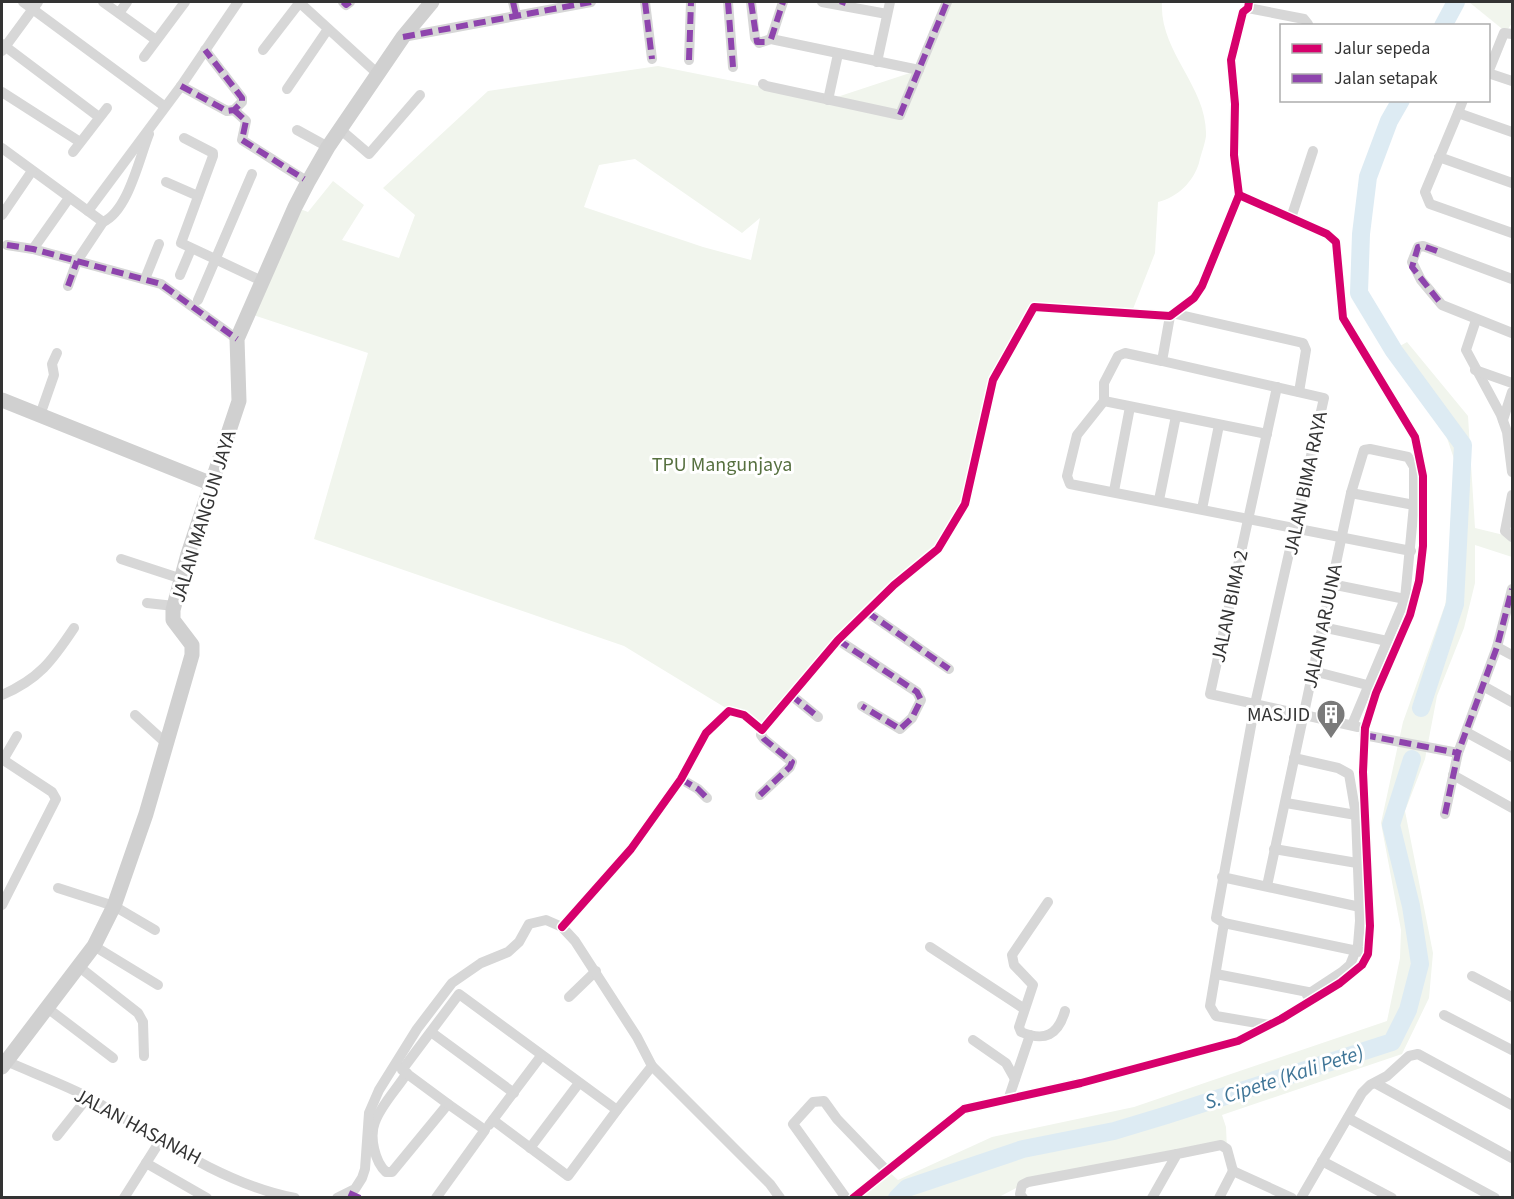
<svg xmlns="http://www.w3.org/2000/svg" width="1514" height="1199" font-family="'Source Sans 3',sans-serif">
<rect width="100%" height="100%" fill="#fff"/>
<!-- green -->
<g fill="#f1f5ed" fill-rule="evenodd">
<path d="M947,2H1162C1159,52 1208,87 1206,136C1205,144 1201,154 1199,163C1193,182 1178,197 1158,202L1155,253L1131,314L1031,309L993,380L973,476L938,549L894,585L762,730L624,646L314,539L368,353L250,314L295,207L308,212L333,181L364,205L342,240L399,258L415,215L383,188L488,91L658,66L828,100L919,70ZM635,159L742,233L760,218L751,260L703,247L584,207L599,165Z"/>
<path d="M1469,2H1512V23L1506,32Z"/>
<path d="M1407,342L1468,416L1475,528L1512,537V557L1475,545V583L1464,628L1437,696L1425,759L1405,811L1433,953L1429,998L1402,1054L1222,1115L1226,1127L1227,1149L1221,1145L1022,1185L999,1197L852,1198L885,1168L898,1180L992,1137L1134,1107L1387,1021L1400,958L1401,930L1381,823L1403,722L1445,605L1453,555L1456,499L1455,462L1446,435L1386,354Z"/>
</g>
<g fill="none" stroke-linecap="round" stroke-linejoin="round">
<!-- river -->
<g stroke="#ddebf3" stroke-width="18">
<path d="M1443,26L1456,2"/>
<path d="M1401,100L1389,121L1368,177L1361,234L1359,293L1394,351L1463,445L1455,604L1421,708"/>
<path d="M897,1198L907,1188L1023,1149L1114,1131L1167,1115L1392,1042L1408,1010L1420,964L1411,906L1391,825L1412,759"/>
</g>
<!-- street -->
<g stroke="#d7d7d7" stroke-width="10">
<path d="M23,2L164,106"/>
<path d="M103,2L156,40"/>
<path d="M299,2L379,75"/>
<path d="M343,2L346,5L350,2"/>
<path d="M513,2L516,15"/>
<path d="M645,2L652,59"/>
<path d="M728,2L733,67"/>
<path d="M751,2L755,38L759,43L771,39L919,70"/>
<path d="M822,2L887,14"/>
<path d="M1248,8L1304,19L1308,24"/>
<path d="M119,13L127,2"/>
<path d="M1512,34L1504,33L1489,70L1491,74L1512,81"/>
<path d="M403,37L591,2"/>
<path d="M771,39L783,2"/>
<path d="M2,44L99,117"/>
<path d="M263,50L300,2"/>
<path d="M2,51L38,2"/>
<path d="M144,57L185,2"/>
<path d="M689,60L691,2"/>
<path d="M877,62L890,2"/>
<path d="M763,84L766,86L900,115L947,2"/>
<path d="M181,86L227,111L234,110L242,102V98L205,50"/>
<path d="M287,89L328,29"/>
<path d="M2,92L80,142"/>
<path d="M828,100L838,54"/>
<path d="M234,110L246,121L242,140L308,182"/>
<path d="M1458,113L1463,100"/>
<path d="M297,130L328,147"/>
<path d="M341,130L369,154L420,95"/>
<path d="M1512,132L1458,113L1425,192L1430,204L1512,233"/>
<path d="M184,138L213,153V156L181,243L262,281"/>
<path d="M2,148L103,222C128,211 139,159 149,134"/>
<path d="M73,152L107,108"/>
<path d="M1439,157L1512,183"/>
<path d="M166,182L198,196"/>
<path d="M88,211L181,86L238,2"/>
<path d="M2,215L32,171"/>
<path d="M1291,218L1313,151"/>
<path d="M7,245L33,249L161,284L237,339"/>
<path d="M33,249L69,198"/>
<path d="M180,275L191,249"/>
<path d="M145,279L159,244"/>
<path d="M1512,279L1423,246L1418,247L1412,262L1421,280L1442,305L1512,333"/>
<path d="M68,286L77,261L103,222"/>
<path d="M198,300L252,174"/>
<path d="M1176,314L1303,343L1306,350L1299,392"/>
<path d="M1170,316L1162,361L1324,398L1255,704L1216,918L1224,923L1210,1006L1216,1016L1269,1025"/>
<path d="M1476,320L1466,350L1501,415L1507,432L1512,472"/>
<path d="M1162,361L1125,353L1118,356L1104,383V401L1077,435L1067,476L1070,484L1411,551"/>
<path d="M1475,370L1512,383"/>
<path d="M1277,387L1210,694L1358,727"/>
<path d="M1104,401L1267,434"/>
<path d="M40,415L54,375L52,364L57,353"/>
<path d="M1503,420L1512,392"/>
<path d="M1114,491L1130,407"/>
<path d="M1351,493L1414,505"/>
<path d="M1512,495L1505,531L1512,537"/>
<path d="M1159,500L1176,416"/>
<path d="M1202,509L1219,425"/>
<path d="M121,559L182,579"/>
<path d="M1331,584L1405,599"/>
<path d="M147,603L174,606"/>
<path d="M867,612L949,669"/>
<path d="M1322,627L1387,641"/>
<path d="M838,640L917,692L921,700L912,718L900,729L862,706"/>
<path d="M1497,647L1512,655"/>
<path d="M1313,671L1367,685"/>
<path d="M1483,686L1512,702"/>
<path d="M2,695C39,679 52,661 74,628"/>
<path d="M791,695L818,717"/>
<path d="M135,715L167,744"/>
<path d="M1466,732L1512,757"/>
<path d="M1364,735L1458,753"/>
<path d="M1294,758L1338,768L1349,774L1356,815L1360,921L1358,945L1350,965L1342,972L1307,995"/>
<path d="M2,759L52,792L56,799L2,905"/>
<path d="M3,760L17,736"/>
<path d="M1453,775L1512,808"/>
<path d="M681,779L698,789L707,798"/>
<path d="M760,795L790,767L792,762L764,739L761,735L762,730"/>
<path d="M1286,803L1356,815"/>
<path d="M1445,814L1458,753L1497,647L1512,589"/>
<path d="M1274,849L1357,863"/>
<path d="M1222,877L1360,907"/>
<path d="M1267,886L1351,493L1364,450L1370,449L1408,457L1414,467V505L1405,599L1352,725"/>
<path d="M58,888L114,906L155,930"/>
<path d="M1048,902L1012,955L1014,965L1033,985L1019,1027L1021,1032C1045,1042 1058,1035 1065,1011"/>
<path d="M1224,923L1362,952"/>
<path d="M562,927L631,849L681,779L706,733L729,711L744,715L762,730L838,640L894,585L938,549L965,504L993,380L1034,307L1170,316L1194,298L1202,286L1239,195L1234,155L1235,104L1231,60L1243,12L1248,8L1249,2"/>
<path d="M94,946L158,985"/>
<path d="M930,947L1023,1008"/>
<path d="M78,966L138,1013L143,1022L144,1056"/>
<path d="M1216,974L1313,993"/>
<path d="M1472,976L1512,997"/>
<path d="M569,997L596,971"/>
<path d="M46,1007L113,1058"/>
<path d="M1444,1015L1512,1050"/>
<path d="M431,1032L514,1093"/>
<path d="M973,1040L1006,1063L1015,1079"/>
<path d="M6,1061C33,1073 63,1084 90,1098C152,1134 224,1185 295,1198"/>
<path d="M407,1073C397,1089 381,1105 375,1122C369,1137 375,1162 386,1172H392L448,1104L485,1130L436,1198"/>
<path d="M1375,1083L1512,1158"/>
<path d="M1009,1097L1030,1035"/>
<path d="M448,1104L402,1070L459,994L617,1110L652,1066"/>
<path d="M1348,1118L1495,1198"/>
<path d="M493,1120L568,1176L617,1110"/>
<path d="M489,1125L541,1056"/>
<path d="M57,1136L88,1097"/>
<path d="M530,1148L579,1083"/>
<path d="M1322,1161L1392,1198"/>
<path d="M146,1163L207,1198"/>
<path d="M124,1198L160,1141"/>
<path d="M337,1198L355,1189L362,1178L365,1169L369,1113L379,1090L417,1029L452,983L481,963L508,952L519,942L529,924L546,920L562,927L575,941L637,1037L652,1066L770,1184L780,1198"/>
<path d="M846,1198L793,1124L813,1102L824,1101L837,1119L887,1171"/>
<path d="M853,1198L964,1109L1081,1083L1238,1041L1281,1019L1340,983L1362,965L1368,954L1370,926L1363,772L1365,728L1376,693L1410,615L1419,581L1423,546V476L1415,437L1343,318L1336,242L1327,234L1239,195"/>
<path d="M1023,1198L1020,1194L1022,1185L1028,1182L1177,1154"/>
<path d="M1152,1198L1177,1154L1221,1145L1227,1149L1233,1171"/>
<path d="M1219,1198L1233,1171L1292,1198"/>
<path d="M1301,1198L1362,1093L1370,1085L1387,1076L1409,1056L1418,1054L1512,1105"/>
</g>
<!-- secondary -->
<g stroke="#d0d0d0" stroke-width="15">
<path d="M2,400L212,484"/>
<path d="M2,1067L94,946L114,906L146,814L192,655V645L173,620V610L188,554L239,401L237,339L295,207L308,182L328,147L403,37L432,2"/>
</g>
<!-- quiet -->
<g stroke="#8e44ad" stroke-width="6" stroke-dasharray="12 6" stroke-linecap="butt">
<path d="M343,2L346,5L350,2"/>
<path d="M513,2L516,15"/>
<path d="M645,2L652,59"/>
<path d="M728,2L733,67"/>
<path d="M751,2L757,42H769"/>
<path d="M842,5L843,2"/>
<path d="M403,37L591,2"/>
<path d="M771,39L783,2"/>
<path d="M689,60L691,2"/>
<path d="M181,86L227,111L234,110L242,102V98L205,50"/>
<path d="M234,110L246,121L242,140L304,179"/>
<path d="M900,115L947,2"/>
<path d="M7,245L33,249L161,284L237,339"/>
<path d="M1437,251L1423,246L1418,247L1412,267L1442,305"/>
<path d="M68,286L77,261"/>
<path d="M867,612L949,669"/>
<path d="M838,640L917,692L921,700L912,718L900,729L862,706"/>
<path d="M791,695L818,717"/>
<path d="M1364,735L1458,753"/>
<path d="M681,779L698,789L707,798"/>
<path d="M760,795L790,767L792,762L764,739L761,735L762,730"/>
<path d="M1445,814L1458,753L1497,647L1512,589"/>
<path d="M349,1193L360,1198"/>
</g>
<!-- cycleway casing -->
<g stroke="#fff" stroke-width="11">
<g id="cycleway">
<path d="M562,927L631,849L681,779L706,733L729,711L744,715L762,730L838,640L894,585L938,549L965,504L993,380L1034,307L1170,316L1194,298L1202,286L1239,195L1234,155L1235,104L1231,60L1243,12L1248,8L1249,2"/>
<path d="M853,1198L964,1109L1081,1083L1238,1041L1281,1019L1340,983L1362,965L1368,954L1370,926L1363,772L1365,728L1376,693L1410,615L1419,581L1423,546V476L1415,437L1343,318L1336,242L1327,234L1239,195"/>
</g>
</g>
<!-- cycleway -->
<use href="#cycleway" stroke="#d6006c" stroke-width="8"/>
</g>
<!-- icons -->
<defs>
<g id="building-pin" transform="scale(1.5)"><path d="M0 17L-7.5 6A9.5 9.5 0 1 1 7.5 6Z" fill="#7a7a7a" stroke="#fff"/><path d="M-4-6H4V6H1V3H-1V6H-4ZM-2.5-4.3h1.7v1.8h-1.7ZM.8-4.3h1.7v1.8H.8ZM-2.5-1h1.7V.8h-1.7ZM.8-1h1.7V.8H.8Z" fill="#fff"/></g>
</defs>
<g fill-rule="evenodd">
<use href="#building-pin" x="1331" y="714"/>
</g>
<g text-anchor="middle" stroke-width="6" stroke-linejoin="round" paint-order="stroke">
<!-- park labels -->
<g font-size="20" fill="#56703f" stroke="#fff">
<text x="722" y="471">TPU Mangunjaya</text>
</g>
<!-- street labels -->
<g font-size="20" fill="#333" stroke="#fff">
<text transform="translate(1305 483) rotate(-78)" y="7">JALAN BIMA RAYA</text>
<text transform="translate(203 516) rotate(-73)" y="7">JALAN MANGUN JAYA</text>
<text transform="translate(1229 606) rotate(-78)" y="7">JALAN BIMA 2</text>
<text transform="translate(1322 626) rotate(-78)" y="7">JALAN ARJUNA</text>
<text transform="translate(138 1126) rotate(28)" y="7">JALAN HASANAH</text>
</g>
<!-- poi labels -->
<g font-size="20" fill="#333" stroke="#fff" text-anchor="end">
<text x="1310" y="721">MASJID</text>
</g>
<!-- water labels -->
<g font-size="21" font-style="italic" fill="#3f7597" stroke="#fff">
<text transform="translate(1284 1077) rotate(-18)" y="7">S. Cipete (Kali Pete)</text>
</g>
</g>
<!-- border -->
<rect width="1514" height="1199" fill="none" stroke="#333333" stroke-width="6"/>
<!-- legend -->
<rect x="1280" y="24" width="210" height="78" fill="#ffffff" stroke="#adadad" stroke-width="1.5"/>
<rect x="1292" y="44" width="30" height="9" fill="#d6006c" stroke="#adadad" stroke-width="1.5"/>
<text x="1334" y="54" font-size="18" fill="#333333">Jalur sepeda</text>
<rect x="1292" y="74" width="30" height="9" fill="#8e44ad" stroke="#adadad" stroke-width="1.5"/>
<text x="1334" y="84" font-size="18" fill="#333333">Jalan setapak</text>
</svg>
